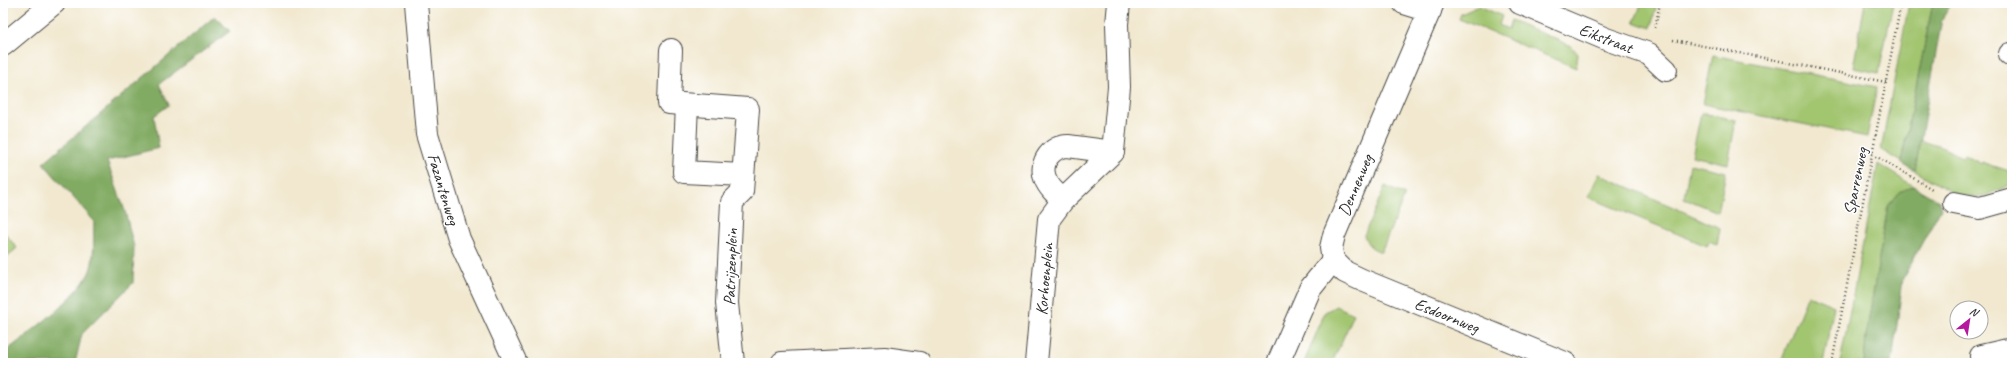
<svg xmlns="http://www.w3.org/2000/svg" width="2015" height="366" font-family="Caveat,sans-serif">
<rect width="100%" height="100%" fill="#fff"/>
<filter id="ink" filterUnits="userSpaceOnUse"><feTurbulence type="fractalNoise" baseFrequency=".025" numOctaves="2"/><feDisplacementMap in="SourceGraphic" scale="8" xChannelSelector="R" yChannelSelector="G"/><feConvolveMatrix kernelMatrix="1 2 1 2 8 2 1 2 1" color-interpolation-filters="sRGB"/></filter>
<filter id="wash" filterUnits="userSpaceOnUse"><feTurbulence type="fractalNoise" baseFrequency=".012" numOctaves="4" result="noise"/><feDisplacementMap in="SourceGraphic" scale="16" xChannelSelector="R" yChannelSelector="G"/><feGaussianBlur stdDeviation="0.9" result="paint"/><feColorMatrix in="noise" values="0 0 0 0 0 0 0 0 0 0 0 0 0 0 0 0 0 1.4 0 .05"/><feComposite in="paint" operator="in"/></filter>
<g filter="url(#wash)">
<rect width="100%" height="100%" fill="#f1e8cf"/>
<!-- green -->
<g fill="#a2c56f" stroke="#66784d">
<path d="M1642,3H1657L1651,28L1634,22Z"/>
<path d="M1865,3H1893L1879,73L1853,68Z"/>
<path d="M1909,3H1933L1901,162L1881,150Z"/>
<path d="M1479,6L1502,16L1499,25L1508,29L1511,20L1571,46L1578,54L1576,68L1459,19L1461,14Z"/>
<path d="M1713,55L1877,87L1867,137L1703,104Z"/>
<path d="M1701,113L1736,120L1728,164L1692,156Z"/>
<path d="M1920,140L1949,150L1963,158L1965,155L1981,164L1982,162L2012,172V184L1982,197L1957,195L1915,171Z"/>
<path d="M1690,164L1726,172L1718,212L1684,198Z"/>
<path d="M1878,164L1913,186L1900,192L1888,206L1866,336L1864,363H1840Z"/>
<path d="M1599,174L1720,228L1717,245L1710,241L1707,246L1588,197Z"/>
<path d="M1385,186L1405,195L1381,252C1371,248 1367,245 1364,235Z"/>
<path d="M3,231L17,248L3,260Z"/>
<path d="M1808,295L1834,306L1823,363H1780Z"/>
<path d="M1336,306L1354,314L1332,363H1304L1325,312Z"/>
</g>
<!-- forest -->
<g fill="#81aa62" stroke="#566a46">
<path d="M1933,3H1952L1942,19L1915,171L1901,162Z"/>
<path d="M215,16L230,31L159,84L169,105L154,116L159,148L107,161L125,211L134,247L133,283L82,334L75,363H3V354C25,335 86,293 91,267C95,252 93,235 94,221L43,163Z"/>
<path d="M1913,186L1939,201L1941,208L1903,278L1892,363H1864L1866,336L1888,206L1900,192Z"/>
</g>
</g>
<g filter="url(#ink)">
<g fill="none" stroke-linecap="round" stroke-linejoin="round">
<!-- minor casing -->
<g stroke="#494744" stroke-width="24">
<g id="minor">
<path d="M416,3L427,134L459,239L516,363"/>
<path d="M1404,3L1430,11"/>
<path d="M1520,3L1606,39L1649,54L1666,70"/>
<path d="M3,45L54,3"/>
<path d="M671,50L669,103L748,109L742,192L732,202L727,303L733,363"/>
<path d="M2010,54H2012"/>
<path d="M687,105L684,172L743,175"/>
<path d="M1063,200C1056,194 1048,187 1045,178C1039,162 1052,146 1068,146L1113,152"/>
<path d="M1954,203L1980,208L2012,199"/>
<path d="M1333,260L1345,272L1362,280L1565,363"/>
<path d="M1981,356L2012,349"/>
<path d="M782,363L884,358L919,363"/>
<path d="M1036,363L1049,219L1063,200L1113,152L1119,87L1117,24L1119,3"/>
<path d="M1278,363L1310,289L1333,260L1331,248L1334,235L1433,3"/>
</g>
</g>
<!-- path -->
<g stroke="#494744" stroke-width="2.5" stroke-dasharray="1 3" stroke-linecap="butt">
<path d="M1655,28L1660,3"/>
<path d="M1673,40L1886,82"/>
<path d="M1872,154L1932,189"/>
<path d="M1832,363L1901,3"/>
</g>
<!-- minor -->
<use href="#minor" stroke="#fff" stroke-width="22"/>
</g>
</g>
<g text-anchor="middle" stroke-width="3" stroke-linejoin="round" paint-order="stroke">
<!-- street labels -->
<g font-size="17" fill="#2b2b2b" stroke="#fff">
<text transform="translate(1606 38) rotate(21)" y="6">Eikstraat</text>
<text transform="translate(1855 181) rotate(-79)" y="6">Sparrenweg</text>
<text transform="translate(1355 185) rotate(-67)" y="6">Dennenweg</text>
<text transform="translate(444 189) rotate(73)" y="6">Fazantenweg</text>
<text transform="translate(730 267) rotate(-88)" y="6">Patrijzenplein</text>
<text transform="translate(1044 279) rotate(-85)" y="6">Korhoenplein</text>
<text transform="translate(1447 315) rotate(22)" y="6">Esdoornweg</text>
</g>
</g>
<!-- margin -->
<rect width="2015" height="366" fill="none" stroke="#fff" stroke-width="16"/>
<!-- north arrow -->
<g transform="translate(1969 320) rotate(30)"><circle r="19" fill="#ffffff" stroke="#aaaaaa"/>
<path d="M0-3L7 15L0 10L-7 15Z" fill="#b5179e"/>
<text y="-6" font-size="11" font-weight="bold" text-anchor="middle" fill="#2b2b2b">N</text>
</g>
</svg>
